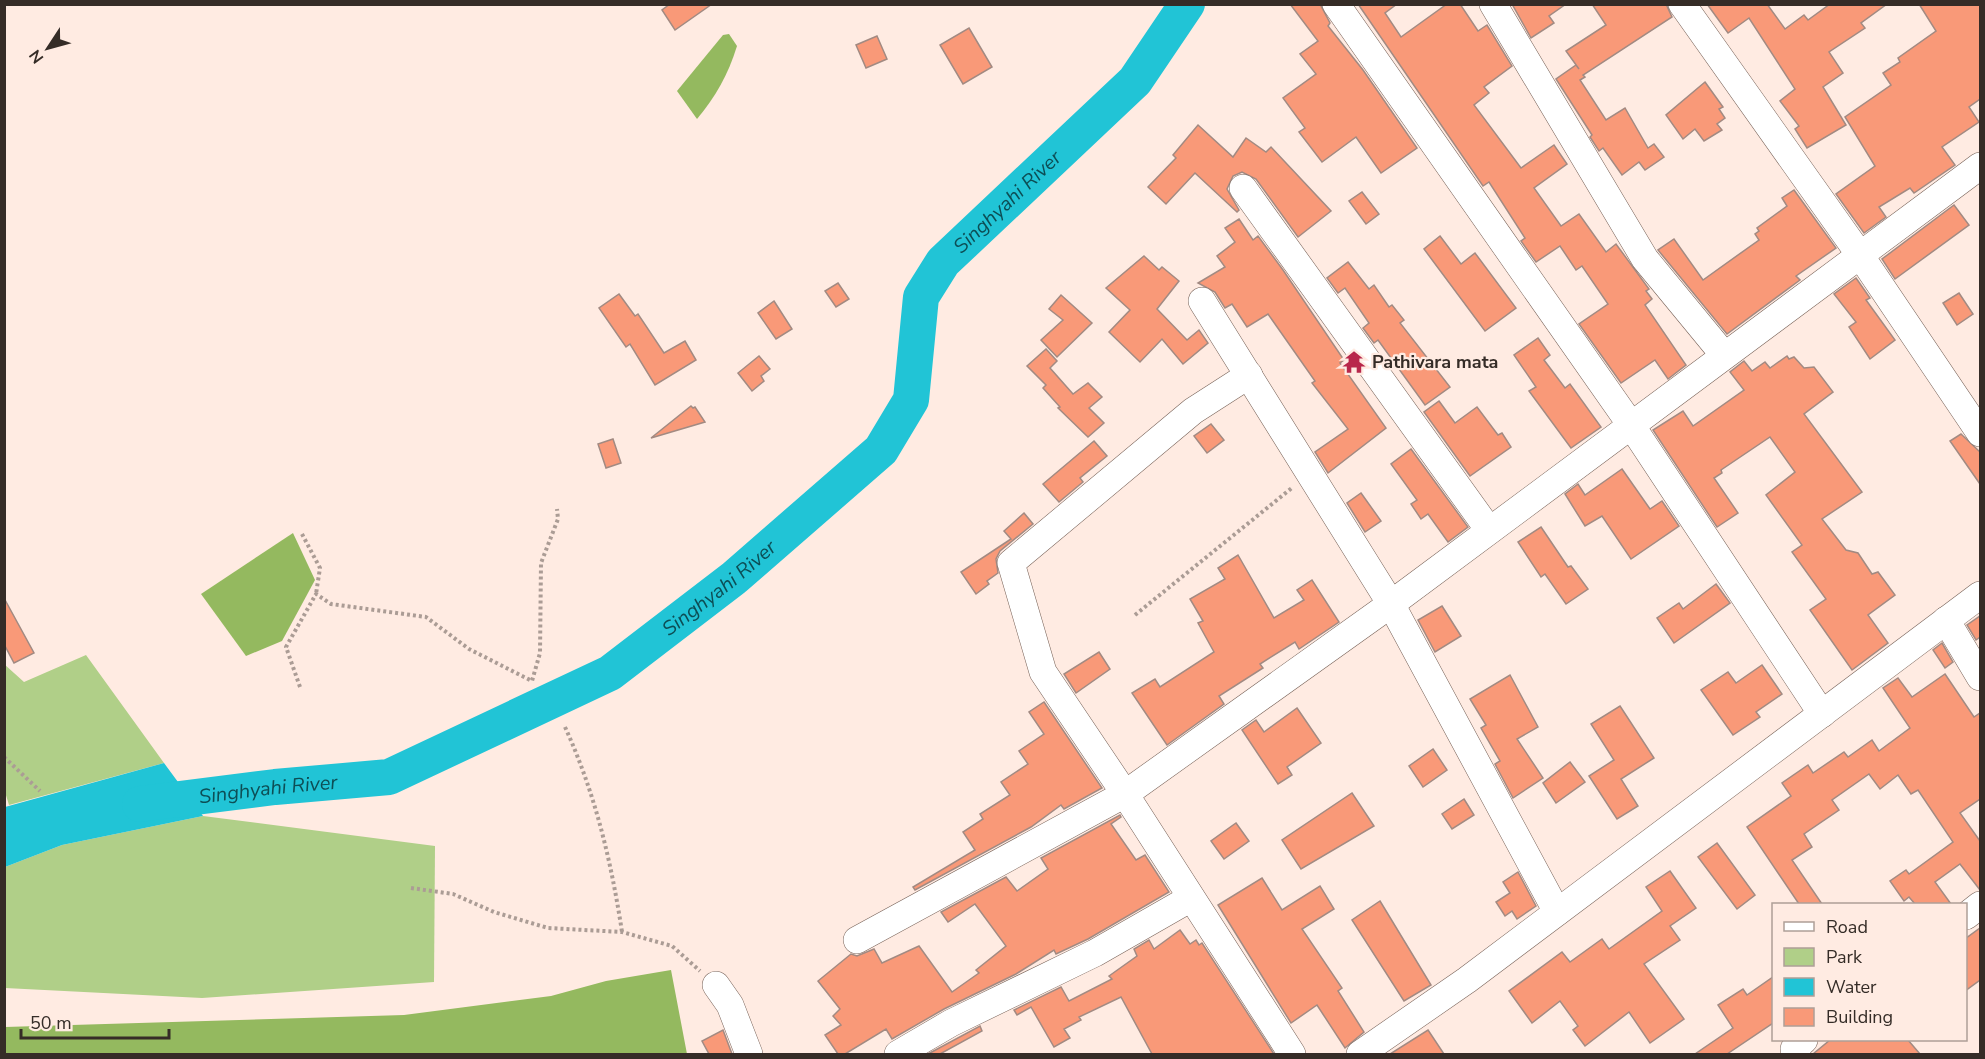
<svg xmlns="http://www.w3.org/2000/svg" width="1985" height="1059" font-family="'Nunito Sans',sans-serif">
<rect width="100%" height="100%" fill="#ffebe2"/>
<!-- green -->
<g fill="#b0cf88">
<path d="M86,655L164,763L9,805L5,792L4,664L24,682Z"/>
<path d="M203,816L435,846L434,982L202,998L5,988V867L62,845Z"/>
</g>
<!-- forest -->
<g fill="#94b95f">
<path d="M729,34L737,46C728,75 716,96 697,119L677,91L723,35Z"/>
<path d="M293,533L315,580L282,641L246,656L201,594Z"/>
<path d="M671,970L687,1054H5V1027L404,1015L551,996L606,981Z"/>
</g>
<!-- water -->
<path fill="#21c4d6" d="M164,763L203,816L62,845L5,867V807Z"/>
<g fill="none" stroke-linecap="round" stroke-linejoin="round">
<!-- river -->
<path stroke="#21c4d6" stroke-width="36" id="s1" d="M140,804L275,787L389,777L610,673L734,578L881,450L911,400L921,297L943,262L1135,81L1187,4"/>
</g>
<!-- building -->
<g fill="#f99978" stroke="#a28a82" stroke-width="1.5">
<path d="M670,4H712L675,30L662,10Z"/>
<path d="M1290,4H1320L1330,23L1328,26L1363,70L1417,148L1381,173L1356,137L1322,162L1299,132L1305,128L1283,98L1316,74L1300,54L1318,41Z"/>
<path d="M1358,4H1397L1385,13L1401,37L1447,4H1460L1478,31L1487,25L1512,66L1484,87L1489,93L1474,105L1521,168L1554,145L1567,164L1534,188L1561,226L1579,214L1606,252L1616,244L1649,289L1646,291L1652,299L1645,305L1686,365L1668,379L1655,360L1621,383L1579,324L1608,304L1582,266L1576,270L1560,246L1536,262L1521,241L1525,238L1489,182L1483,186Z"/>
<path d="M1512,4H1566L1549,16L1554,23L1531,38Z"/>
<path d="M1592,4H1666L1672,17L1583,75L1585,77L1580,80L1606,120L1625,108L1648,148L1654,144L1664,157L1645,170L1639,162L1622,175L1603,148L1599,151L1590,137L1592,135L1556,79L1576,65L1579,69L1566,51L1606,25Z"/>
<path d="M1707,4H1767L1785,29L1804,15L1808,20L1830,4H1887L1861,23L1865,28L1829,52L1843,73L1823,87L1846,125L1807,148L1795,129L1799,126L1780,101L1795,89L1749,18L1728,33Z"/>
<path d="M1919,4H1980V99L1969,107L1979,122L1942,147L1955,165L1914,193L1910,188L1879,207L1886,217L1864,233L1836,194L1875,166L1845,117L1891,85L1883,73L1900,62L1898,58L1936,31Z"/>
<path d="M969,28L992,67L963,84L940,45Z"/>
<path d="M877,36L887,59L866,68L856,45Z"/>
<path d="M1705,82L1723,107L1719,109L1725,118L1717,124L1722,130L1704,141L1695,129L1683,139L1666,115Z"/>
<path d="M1198,125L1233,157L1246,138L1266,152L1271,147L1331,211L1298,237L1256,179L1242,172L1233,176L1227,189L1239,210L1237,212L1195,173L1166,204L1148,187L1176,158L1173,155Z"/>
<path d="M1794,190L1836,248L1796,276L1800,280L1727,334L1658,250L1674,239L1703,280L1759,240L1755,234L1759,231L1757,228L1787,206L1782,198Z"/>
<path d="M1362,192L1379,214L1366,224L1349,201Z"/>
<path d="M1954,205L1969,225L1895,279L1882,259Z"/>
<path d="M1239,219L1253,240L1258,236L1283,270L1344,360L1340,363L1386,428L1328,473L1315,452L1348,429L1312,383L1315,381L1268,314L1247,327L1232,304L1225,308L1215,292L1198,283L1225,267L1217,256L1235,242L1225,228Z"/>
<path d="M1440,236L1461,264L1475,253L1516,308L1485,331L1424,249Z"/>
<path d="M1144,256L1159,270L1162,267L1179,281L1157,309L1187,340L1199,330L1208,343L1183,364L1162,339L1140,362L1109,332L1130,310L1106,288Z"/>
<path d="M1348,262L1369,289L1374,285L1389,307L1392,305L1404,320L1400,323L1450,387L1425,405L1378,340L1374,343L1363,328L1369,323L1345,288L1338,293L1327,278Z"/>
<path d="M1856,278L1870,298L1866,300L1895,340L1870,359L1849,327L1856,322L1834,294Z"/>
<path d="M838,283L849,299L836,307L825,291Z"/>
<path d="M1959,293L1973,314L1957,325L1943,303Z"/>
<path d="M619,294L635,316L638,314L664,353L685,341L696,360L655,385L630,344L626,347L599,308Z"/>
<path d="M1061,295L1092,323L1057,357L1041,340L1063,320L1049,309Z"/>
<path d="M774,301L792,329L776,339L758,313Z"/>
<path d="M1538,338L1550,355L1544,360L1565,388L1570,384L1601,427L1571,448L1529,391L1536,387L1514,355Z"/>
<path d="M1046,349L1057,361L1050,368L1073,394L1088,383L1102,397L1089,408L1104,423L1088,437L1058,408L1060,407L1043,388L1046,385L1027,366Z"/>
<path d="M759,356L770,369L761,376L764,381L752,391L738,373Z"/>
<path d="M1787,356L1789,359L1794,357L1804,368L1814,367L1833,392L1804,414L1862,492L1822,519L1846,550L1858,553L1872,574L1878,572L1895,595L1868,615L1888,643L1852,670L1810,610L1826,599L1792,552L1802,545L1766,495L1795,472L1770,437L1721,470L1722,473L1714,478L1738,513L1717,527L1653,430L1683,411L1693,426L1744,390L1730,372L1744,361L1752,371L1765,362L1770,368Z"/>
<path d="M1439,401L1455,423L1477,407L1498,435L1502,433L1511,447L1470,476L1424,412Z"/>
<path d="M691,406L693,408L695,407L705,422L651,438Z"/>
<path d="M1211,424L1224,440L1207,453L1194,436Z"/>
<path d="M1961,434L1980,452V484L1950,441Z"/>
<path d="M613,439L621,463L606,468L598,444Z"/>
<path d="M1094,441L1107,456L1080,478L1083,482L1059,502L1043,484Z"/>
<path d="M1411,449L1468,527L1448,542L1428,514L1421,519L1411,504L1417,500L1391,464Z"/>
<path d="M1622,469L1650,509L1662,501L1679,526L1631,559L1602,516L1585,526L1565,494L1578,484L1585,495Z"/>
<path d="M1361,493L1381,521L1365,532L1347,503Z"/>
<path d="M1024,513L1033,524L1000,551L996,559L998,573L987,581L989,584L976,594L961,572L1011,539L1004,531Z"/>
<path d="M1541,527L1568,567L1571,566L1588,589L1566,604L1545,574L1541,577L1518,542Z"/>
<path d="M1238,555L1274,618L1304,600L1297,590L1312,580L1339,622L1299,649L1295,642L1260,664L1263,668L1219,696L1224,704L1167,745L1132,693L1155,679L1160,687L1214,652L1198,623L1203,621L1190,599L1225,579L1218,568Z"/>
<path d="M1716,584L1730,603L1674,643L1657,618L1679,603L1683,609Z"/>
<path d="M4,598L34,653L14,663L4,644Z"/>
<path d="M1442,606L1461,636L1435,652L1418,620Z"/>
<path d="M1980,616V637L1976,640L1967,625Z"/>
<path d="M1942,643L1953,662L1945,668L1933,650Z"/>
<path d="M1099,652L1110,669L1076,693L1064,674Z"/>
<path d="M1762,665L1782,694L1756,712L1760,717L1733,735L1701,690L1728,672L1736,683Z"/>
<path d="M1945,674L1974,717L1980,713V799L1960,813L1980,841V890L1960,864L1935,882L1951,904H1915L1909,897L1904,901L1890,881L1906,870L1909,874L1953,842L1918,790L1911,794L1898,775L1880,789L1869,774L1832,800L1839,810L1804,834L1812,847L1792,860L1822,904H1799L1747,827L1791,796L1782,783L1808,765L1813,773L1844,752L1848,757L1872,740L1879,751L1910,728L1883,688L1898,678L1912,697Z"/>
<path d="M1510,675L1538,727L1517,739L1543,778L1513,798L1495,764L1500,761L1481,728L1486,725L1470,699Z"/>
<path d="M1044,702L1102,788L1064,809L1061,805L1031,827L915,890L913,887L975,850L963,832L983,819L980,814L1010,795L1001,782L1028,764L1019,751L1044,734L1029,712Z"/>
<path d="M1620,706L1654,758L1621,779L1638,806L1617,819L1589,776L1614,760L1591,724Z"/>
<path d="M1297,708L1321,743L1287,767L1292,775L1278,784L1242,730L1256,720L1264,732Z"/>
<path d="M1433,749L1447,770L1423,787L1409,766Z"/>
<path d="M1570,762L1585,782L1556,803L1543,783Z"/>
<path d="M1352,793L1374,826L1301,869L1282,840Z"/>
<path d="M1464,799L1474,815L1452,829L1442,814Z"/>
<path d="M1120,815L1121,817L1111,824L1136,860L1145,855L1169,892L1088,939L1056,954L1054,950L1016,974L944,1009L892,1039L886,1029L845,1054H838L825,1035L841,1025L833,1016L840,1009L818,981L851,954L857,956L874,949L882,963L919,946L952,992L979,973L976,970L1006,946L975,904L948,922L941,912L1006,877L1017,891L1048,869L1041,858Z"/>
<path d="M1236,823L1249,841L1224,859L1211,841Z"/>
<path d="M1717,843L1755,895L1737,909L1698,857Z"/>
<path d="M1670,871L1696,908L1670,926L1680,940L1644,964L1684,1019L1650,1043L1629,1012L1585,1046L1573,1030L1578,1026L1560,1001L1532,1023L1509,991L1562,952L1570,962L1602,939L1609,949L1662,911L1646,887Z"/>
<path d="M1518,872L1536,906L1517,919L1512,911L1505,916L1496,902L1510,893L1503,882Z"/>
<path d="M1262,878L1282,910L1320,886L1334,909L1302,929L1342,988L1338,991L1364,1032L1345,1048L1317,1005L1291,1023L1218,905Z"/>
<path d="M1380,901L1431,985L1404,1001L1352,920Z"/>
<path d="M1980,928V980L1965,991V939Z"/>
<path d="M1180,930L1190,944L1196,940L1199,945L1202,943L1274,1054H1152L1121,997L1079,1017L1081,1020L1064,1029L1070,1038L1054,1047L1031,1007L1017,1015L1014,1010L1061,987L1069,1001L1112,979L1109,976L1137,956L1134,949L1149,940L1154,949Z"/>
<path d="M1773,977V1023L1727,1054H1695L1733,1028L1718,1005L1743,989L1747,995Z"/>
<path d="M980,1026L982,1031L940,1054H928Z"/>
<path d="M723,1030L732,1054H709L702,1041Z"/>
<path d="M1428,1030L1444,1054H1390Z"/>
<path d="M1830,1040H1908L1920,1054H1813Z"/>
</g>
<g fill="none" stroke-linecap="round" stroke-linejoin="round">
<!-- minor casing -->
<g stroke="#776258" stroke-width="28">
<g id="minor">
<path d="M1336,4L1631,425L1822,714"/>
<path d="M1493,4L1645,259L1724,355"/>
<path d="M1682,4L1860,255L1980,433"/>
<path d="M1243,188L1489,530"/>
<path d="M1202,301L1391,604L1557,912"/>
<path d="M1249,375L1193,411L1011,563L1043,672L1125,794L1292,1054"/>
<path d="M1946,620L1980,677"/>
<path d="M1966,916L1980,905"/>
<path d="M857,940L1125,794L1391,604L1980,166"/>
<path d="M716,985L730,1005L749,1054"/>
<path d="M898,1054L951,1023L1095,953L1191,898"/>
<path d="M1360,1054L1467,980L1980,595"/>
<path d="M1797,1054L1794,1049L1804,1040"/>
</g>
</g>
<!-- path -->
<g stroke="#ab9c95" stroke-width="4" stroke-dasharray="3 3" stroke-linecap="butt">
<path d="M302,534L320,568L316,594"/>
<path d="M1135,615L1293,487"/>
<path d="M300,687L286,647L316,594L331,604L426,617L469,649L532,681L540,653L541,563L558,519L557,509"/>
<path d="M565,727C595,793 611,860 622,932"/>
<path d="M4,757L40,791"/>
<path d="M411,888L453,894L494,912L548,928L622,932L672,946L700,971"/>
</g>
<!-- minor -->
<use href="#minor" stroke="#fff" stroke-width="27"/>
</g>
<!-- icons -->
<defs>
<g id="temple-bare" transform="scale(1.8)"><path d="M0-6L5-2H3V0L6.5 2.5H4V6H1.5V3h-3V6H-4V2.5H-6.5L-3 0V-2H-5Z" fill="#b8274b" stroke="#ffebe2" stroke-width="2.5" paint-order="stroke"/></g>
</defs>
<g fill-rule="evenodd">
<use href="#temple-bare" x="1354" y="362"/>
</g>
<g text-anchor="middle" stroke-width="4.5" stroke-linejoin="round" paint-order="stroke">
<!-- poi labels -->
<g font-size="18" font-weight="bold" fill="#352c27" stroke="#ffebe2" text-anchor="start">
<text x="1372" y="368">Pathivara mata</text>
</g>
<!-- water labels -->
<g font-size="20" font-style="italic" fill="#0d4e55" stroke="#ffebe2">
<text dy="7" stroke="none"><textPath href="#s1" startOffset="1137">Singhyahi River</textPath></text>
<text dy="7" stroke="none"><textPath href="#s1" startOffset="633">Singhyahi River</textPath></text>
<text dy="7" stroke="none"><textPath href="#s1" startOffset="129">Singhyahi River</textPath></text>
</g>
</g>
<!-- border -->
<rect width="1985" height="1059" fill="none" stroke="#352c27" stroke-width="12"/>
<!-- legend -->
<rect x="1772" y="903" width="195" height="138" fill="#ffebe2" stroke="#ae9f97" stroke-width="1.5"/>
<rect x="1784" y="922" width="30" height="9" fill="#ffffff" stroke="#ae9f97" stroke-width="1.5"/>
<text x="1826" y="933" font-size="18" fill="#352c27">Road</text>
<rect x="1784" y="948" width="30" height="18" fill="#b0cf88" stroke="#ae9f97" stroke-width="1.5"/>
<text x="1826" y="963" font-size="18" fill="#352c27">Park</text>
<rect x="1784" y="978" width="30" height="18" fill="#21c4d6" stroke="#ae9f97" stroke-width="1.5"/>
<text x="1826" y="993" font-size="18" fill="#352c27">Water</text>
<rect x="1784" y="1008" width="30" height="18" fill="#f99978" stroke="#ae9f97" stroke-width="1.5"/>
<text x="1826" y="1023" font-size="18" fill="#352c27">Building</text>
<!-- north arrow -->
<g transform="translate(48 48) rotate(234)" stroke="#ffebe2" stroke-width="4.5" paint-order="stroke">
<path d="M0-4.5L10 22L0 15L-10 22Z" fill="#352c27"/>
<text y="-9" font-size="16" font-weight="bold" text-anchor="middle" fill="#352c27">N</text>
</g>
<!-- scale -->
<path d="M21 1029v9h148v-9" fill="none" stroke="#352c27" stroke-width="3"/>
<text x="30" y="1029" font-size="18" fill="#352c27" stroke="#ffebe2" stroke-width="4.5" paint-order="stroke">50 m</text>
</svg>
